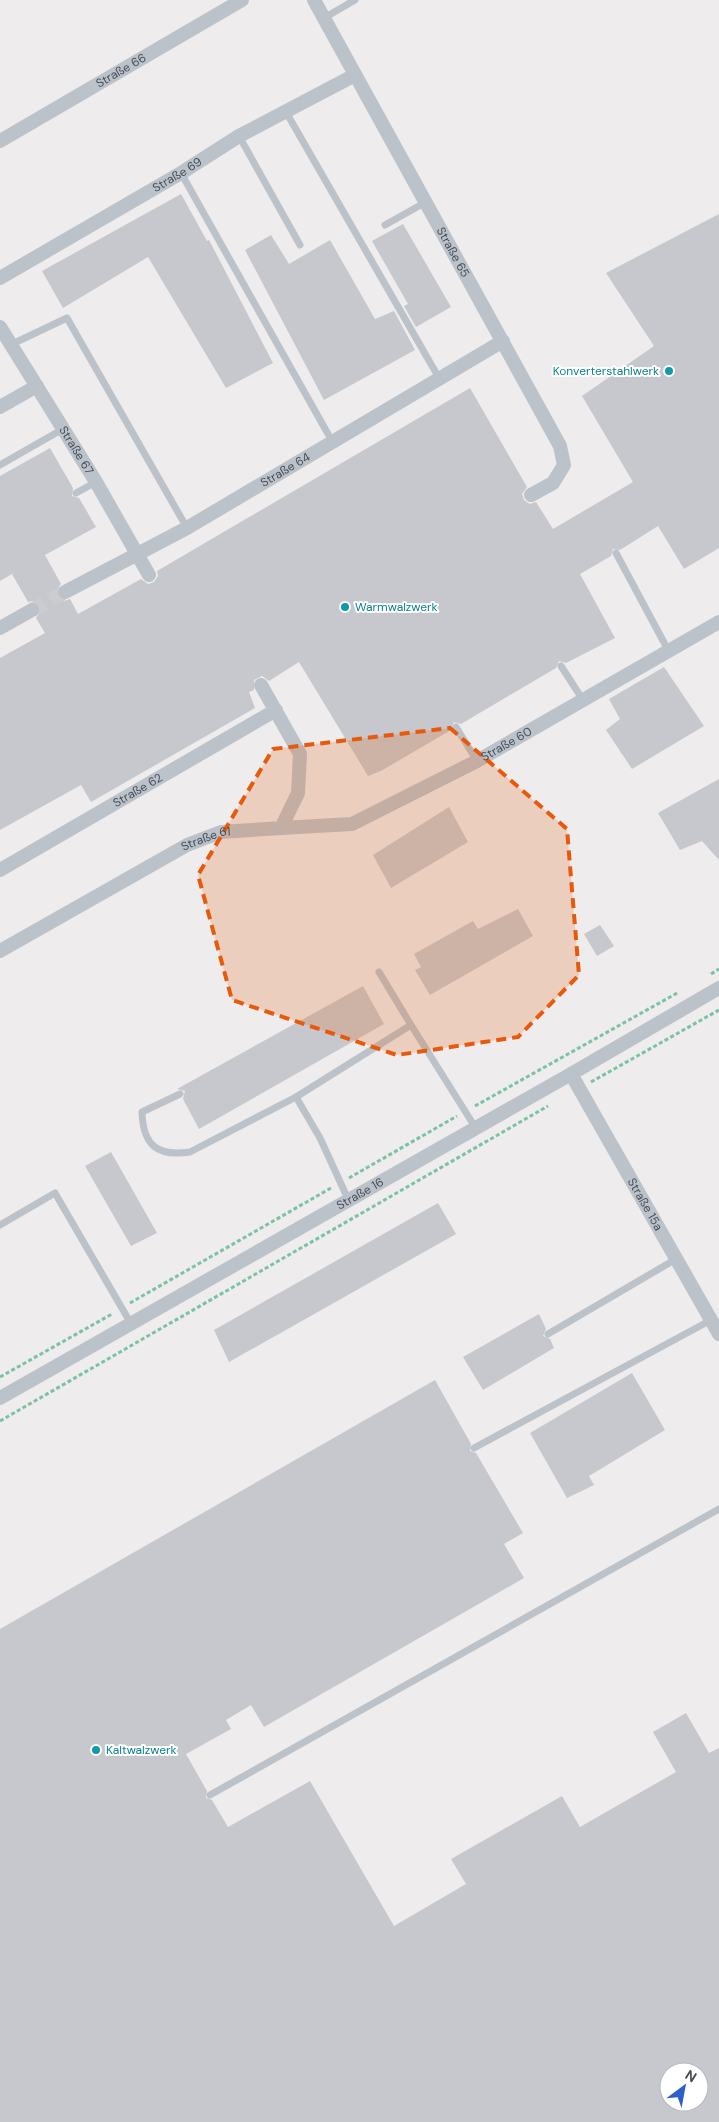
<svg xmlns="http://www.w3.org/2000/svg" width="719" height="2122" font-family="'DM Sans',sans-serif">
<rect width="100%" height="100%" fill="#eeecec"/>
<!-- building -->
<g fill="#c7c8ce" fill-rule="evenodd">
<path d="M181,194L207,241L209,240L273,363L226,388L148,257L63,308L42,271Z"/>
<path d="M719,214V548L684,569L658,526L620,550L613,549L611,556L580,574L615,638L566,663L559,661L556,668L461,724L454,722L451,730L381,771L368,776L299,662L269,681L262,676L254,680V690L249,692L255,708L91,802L81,785L0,830V658L45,633L36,618L41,611L39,605L33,601L28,602L12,574L0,581V476L50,448L73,488L72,496L79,498L96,527L45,555L61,584L56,591L58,596L64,601L70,599L78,614L141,579L148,584L154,582L158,576L157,571L470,388L527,487L522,494L524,500L530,504L536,502L553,529L633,482L582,396L654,346L606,273Z"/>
<path d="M403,224L451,307L416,327L404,306L408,304L372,241Z"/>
<path d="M271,235L289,264L330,240L375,319L394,311L415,350L324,400L245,250Z"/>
<path d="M664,667L704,726L632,769L606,730L620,719L609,699Z"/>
<path d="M719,779V860L702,841L680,850L658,813Z"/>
<path d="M449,807L468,842L391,888L373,855Z"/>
<path d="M518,909L533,936L430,995L415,970L421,967L414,954L473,921L478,929Z"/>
<path d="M600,925L614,946L597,956L584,934Z"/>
<path d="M363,986L384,1024L199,1129L183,1099L185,1091L177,1089Z"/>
<path d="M111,1152L157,1233L131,1246L85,1166Z"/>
<path d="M438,1203L456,1234L229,1362L214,1330Z"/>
<path d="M539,1314L546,1329L543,1336L550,1339L554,1348L483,1390L463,1357Z"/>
<path d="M632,1373L665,1430L589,1476L594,1485L567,1498L530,1433Z"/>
<path d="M435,1380L471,1444L470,1451L476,1453L523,1533L504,1544L524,1578L264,1727L251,1705L226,1720L231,1729L186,1754L207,1791L206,1798L212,1800L228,1827L310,1781L394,1926L466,1884L451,1859L562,1796L580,1827L676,1772L653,1732L686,1713L709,1753L719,1748V2122H0V1629ZM669,2072H699V2102H669Z"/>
</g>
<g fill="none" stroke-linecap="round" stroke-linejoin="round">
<!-- street-tunnel -->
<path stroke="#ccccce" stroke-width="14" stroke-dasharray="14 7" stroke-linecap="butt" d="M32,610L65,592"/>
<!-- path -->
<g stroke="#7ac2a6" stroke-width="3" stroke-dasharray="4 2.5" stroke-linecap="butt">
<path d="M711,974L719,969"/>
<path d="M591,1082L719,1010"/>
<path d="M475,1106L679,992"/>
<path d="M349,1178L457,1116"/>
<path d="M130,1303L331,1188"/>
<path d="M0,1377L112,1314"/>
<path d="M0,1421L548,1106"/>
</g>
<!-- lane -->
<g stroke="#bcc2ca" stroke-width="7">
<path d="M324,18L355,0"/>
<path d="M286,112L439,378"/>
<path d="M239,136L300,245"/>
<path d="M181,173L332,441"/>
<path d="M385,225L426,202"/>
<path d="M10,345L67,318L187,528"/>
<path d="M0,465L63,429"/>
<path d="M76,493L96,482"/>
<path d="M616,553L668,650"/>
<path d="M561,666L583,700"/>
<path d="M456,727L477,761"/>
<path d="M379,972L411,1025"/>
<path d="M180,1094L142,1112C143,1145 157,1157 190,1152L296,1097L320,1138L348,1199"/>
<path d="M296,1097L411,1025L475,1127"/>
<path d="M0,1225L55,1193L130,1322"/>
<path d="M548,1334L676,1259"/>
<path d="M474,1448L711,1320"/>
<path d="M210,1795L719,1509"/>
</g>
<!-- street -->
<g stroke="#bcc2ca" stroke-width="14">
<path id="s1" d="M314,0L560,446L564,465L553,483L531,495"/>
<path id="s2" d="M0,141L242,0"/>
<path id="s3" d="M0,278L181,173L239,136L355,75"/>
<path id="s4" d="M0,327L96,482L149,575"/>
<path d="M0,407L37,386"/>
<path id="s5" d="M65,592L187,528L503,341"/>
<path d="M0,628L32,610"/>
<path id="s6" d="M281,828L352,824L477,761L719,622"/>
<path id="s7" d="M0,870L276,710"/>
<path id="s8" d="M0,951L187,845L221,832L281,828L298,793L300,754L261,685"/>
<path id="s9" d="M571,1074L719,1334"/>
<path id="s10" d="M0,1398L571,1074L719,988"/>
</g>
</g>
<!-- marked area -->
<path fill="#e8590c" fill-opacity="0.2" stroke="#e8590c" stroke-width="4" stroke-dasharray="10 6" stroke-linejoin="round" d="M450,728L567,829L579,975L518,1037L397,1055L232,1000L198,875L273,749Z"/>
<!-- markers -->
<g fill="#0f9aa8" stroke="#fff" stroke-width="2">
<circle cx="669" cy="371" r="5"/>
<circle cx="345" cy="607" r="5"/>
<circle cx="96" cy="1750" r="5"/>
</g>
<g text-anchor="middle" stroke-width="4" stroke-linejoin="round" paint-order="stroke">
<!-- street labels -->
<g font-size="12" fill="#464d57" stroke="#fff">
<text dy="4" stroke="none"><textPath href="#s2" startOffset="140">Straße 66</textPath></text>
<text dy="4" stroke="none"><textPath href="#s3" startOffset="205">Straße 69</textPath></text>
<text dy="4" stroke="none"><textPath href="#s1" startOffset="288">Straße 65</textPath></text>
<text dy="4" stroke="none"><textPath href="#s4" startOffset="145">Straße 67</textPath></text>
<text dy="4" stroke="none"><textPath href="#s5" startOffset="252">Straße 64</textPath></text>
<text dy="4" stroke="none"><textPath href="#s6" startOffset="245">Straße 60</textPath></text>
<text dy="4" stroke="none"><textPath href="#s7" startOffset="159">Straße 62</textPath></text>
<text dy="4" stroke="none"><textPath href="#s8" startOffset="235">Straße 61</textPath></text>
<text dy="4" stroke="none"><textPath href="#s10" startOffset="414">Straße 16</textPath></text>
<text dy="4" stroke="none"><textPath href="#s9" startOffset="150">Straße 15a</textPath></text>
</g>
<!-- culture labels -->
<g font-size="12" fill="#0d838f" stroke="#fff" text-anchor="start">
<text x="659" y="375" text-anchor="end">Konverterstahlwerk</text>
<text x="355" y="611">Warmwalzwerk</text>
<text x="106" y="1754">Kaltwalzwerk</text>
</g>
</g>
<!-- north arrow -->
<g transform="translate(684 2087) rotate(32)"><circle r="24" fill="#ffffff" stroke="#b5b8bc"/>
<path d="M0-4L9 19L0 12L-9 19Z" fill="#2d60c7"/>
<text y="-8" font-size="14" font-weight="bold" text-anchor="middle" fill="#464d57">N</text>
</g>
</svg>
